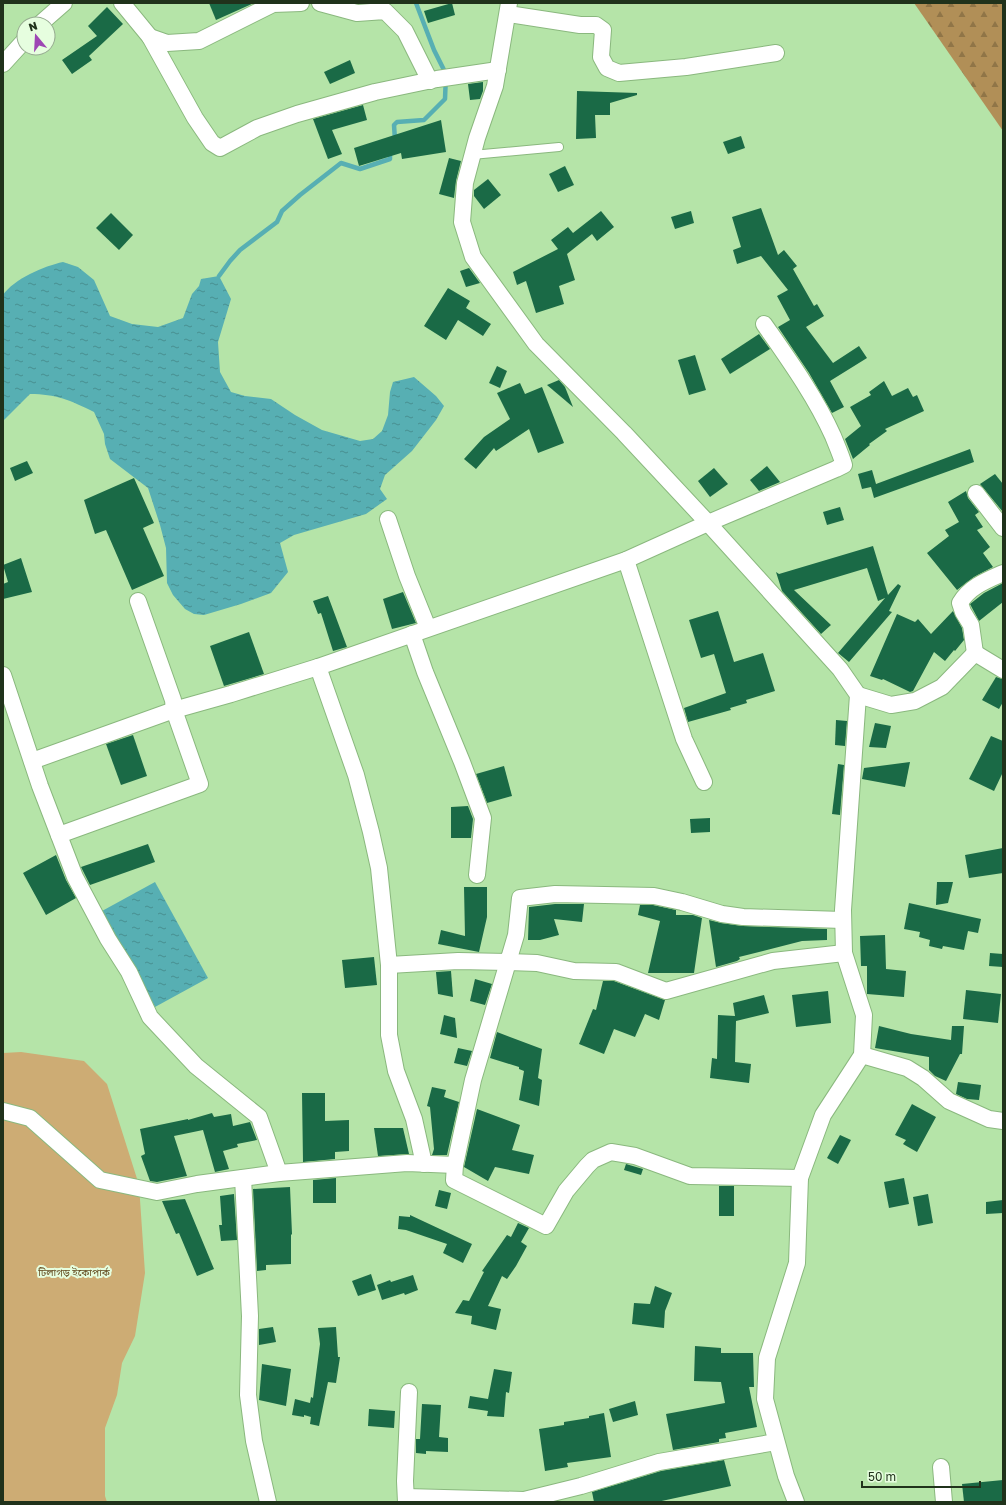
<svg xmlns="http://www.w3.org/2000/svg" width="1006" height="1505" font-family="'Golos Text','Noto Sans Bengali',sans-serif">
<defs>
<pattern id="forest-firs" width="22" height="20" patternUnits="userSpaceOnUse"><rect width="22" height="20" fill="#b18f57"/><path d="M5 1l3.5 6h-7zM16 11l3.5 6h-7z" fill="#907547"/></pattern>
<pattern id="water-ripples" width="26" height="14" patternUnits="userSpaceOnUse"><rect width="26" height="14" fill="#57afb3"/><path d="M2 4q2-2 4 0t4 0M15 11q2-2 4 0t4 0" fill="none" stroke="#488f91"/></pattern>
</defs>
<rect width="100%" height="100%" fill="#b5e4a8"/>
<!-- green -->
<path fill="#cdac74" d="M21,1052L84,1061L107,1084L139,1185L145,1273L135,1336L122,1363L117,1395L105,1428V1496L107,1502H3V1053Z"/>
<!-- forest -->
<path fill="url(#forest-firs)" d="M914,3H1003V131Z"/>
<!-- water -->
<g fill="url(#water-ripples)">
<path d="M63,262L78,267L94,280L110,316L132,324L158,327L183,318L192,294L199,286L201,279L219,276L231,299L218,342L220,372L231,392L245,396L271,399L295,415L322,430L360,441L373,439L382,431L388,415L390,392L393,382L414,377L436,396L444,406L436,420L412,451L385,475L380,489L387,499L366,514L294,535L280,543L288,572L271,593L241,604L204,615L194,614L185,609L173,595L167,583L166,548L160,525L148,488L110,459L105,444L104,434L94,412C70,400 56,394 30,394L3,421V295C14,279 44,266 63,262Z"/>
<path d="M155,882L208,978L155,1007L102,911Z"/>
</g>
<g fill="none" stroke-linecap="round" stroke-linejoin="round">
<!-- stream -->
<g stroke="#57afb3" stroke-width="4.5">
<path d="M395,140L394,125L397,122L424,120L445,99L446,74L434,50L416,3"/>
<path d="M219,276L230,261L240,250L277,222L282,211L300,195L341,163L360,169L390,159V154L392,152"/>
</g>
</g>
<!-- building -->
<g fill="#1a6a46">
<path d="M209,3H254L216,20Z"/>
<path d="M452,3L455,15L428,23L424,11Z"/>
<path d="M107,7L123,24L89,56L92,60L72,74L62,60L97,36L88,26Z"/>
<path d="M350,60L355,73L330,84L324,72Z"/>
<path d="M483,82V91L480,99L470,100L468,84Z"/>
<path d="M577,91L637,93V95L610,103V115H595L596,138L576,139Z"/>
<path d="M363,105L367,120L332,130L342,154L328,159L313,119Z"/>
<path d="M441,120L446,152L402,159L401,153L359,166L354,148Z"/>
<path d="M741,136L745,148L728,154L723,142Z"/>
<path d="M449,158L461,161L456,181L454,198L439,194Z"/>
<path d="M565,166L574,185L558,192L549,174Z"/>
<path d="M488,179L501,195L484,209L474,196V190Z"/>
<path d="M761,208L778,255L784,250L797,266L793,269L814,306L817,304L824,316L806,327L833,363L859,346L867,358L830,381L844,407L832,413L809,373L778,327L790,320L777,296L788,290L761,256L737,264L733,250L741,247L732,217Z"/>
<path d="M601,211L614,227L597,241L592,234L567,254L575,280L559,286L564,304L536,313L526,281L517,285L513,272L558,249L551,240L568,227L573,233Z"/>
<path d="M691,211L694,223L675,229L671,217Z"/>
<path d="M111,213L133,235L119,250L96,228Z"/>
<path d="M469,268L480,283L466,287L460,271Z"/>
<path d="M448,288L470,301L466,308L491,324L483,336L458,320L446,340L424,326Z"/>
<path d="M759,334L770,349L730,374L721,359Z"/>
<path d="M695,355L706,390L689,395L678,360Z"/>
<path d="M497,366L507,371L500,388L489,383Z"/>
<path d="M559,380L565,387L573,407L547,385Z"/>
<path d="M884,381L892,396L908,388L913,397L917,395L924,411L885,429L887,431L869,444L870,445L853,459L845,439L861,426L850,407L871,395L869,392Z"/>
<path d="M520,383L525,394L542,387L564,443L538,453L529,429L496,451L494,448L476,469L464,459L484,437L510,419L497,393Z"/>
<path d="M970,449L974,462L874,498L871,487L862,489L858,474L872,470L876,484Z"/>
<path d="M27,461L33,473L15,481L10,468Z"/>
<path d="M767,466L780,482L759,491L750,480Z"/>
<path d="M714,468L728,484L710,497L698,481Z"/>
<path d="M995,474L1003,484V512L980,484Z"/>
<path d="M134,478L154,523L143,528L164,576L132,590L106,530L95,534L84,500Z"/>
<path d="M966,491L968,498L979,512L975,515L983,527L977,530L990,547L983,553L993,567L974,577L957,590L927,553L949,536L945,530L959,522L948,502Z"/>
<path d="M840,507L844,520L827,525L823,512Z"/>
<path d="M873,546L888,595L898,584L901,586L889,611L892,612L849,662L838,653L885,598L878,601L867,568L794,590L831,625L821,634L782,591L776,572L779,574Z"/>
<path d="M21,558L32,592L3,599V584L8,582L3,565Z"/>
<path d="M1003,583V602L979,621L970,604L984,593Z"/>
<path d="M403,592L416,623L392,629L383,599Z"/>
<path d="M328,596L347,647L333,651L321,613L318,614L313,601Z"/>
<path d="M718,611L734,662L763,653L775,691L746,700L747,703L730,708L731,710L688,722L684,708L726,693L714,654L701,658L689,620Z"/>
<path d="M953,611L962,628L964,640L955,651L954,650L945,661L934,652L913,691L910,692L883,679L882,680L870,676L897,614L915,622L918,619L931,634Z"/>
<path d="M249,632L264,674L224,686L210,646Z"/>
<path d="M996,677L1003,679V702L999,709L982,700Z"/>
<path d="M836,720L847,721L845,746L835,745Z"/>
<path d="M875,723L891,726L886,748L869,747Z"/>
<path d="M133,735L147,776L121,785L106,744Z"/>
<path d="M991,736L1003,741V772L994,791L969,779Z"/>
<path d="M910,762L905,787L862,779L864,768Z"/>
<path d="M838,764L844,765L840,815L832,814Z"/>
<path d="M504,766L512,796L487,803L476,774Z"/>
<path d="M468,806L473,819L471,838H451V807Z"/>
<path d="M710,818V832L691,833L690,819Z"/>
<path d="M148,844L155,862L90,885L81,867Z"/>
<path d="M1003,848V873L969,878L965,855Z"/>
<path d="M56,855L66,880L76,898L46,915L23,873Z"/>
<path d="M937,882H953L948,903L936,905Z"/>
<path d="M464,887H487V917L479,952L438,944L441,930L465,936Z"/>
<path d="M909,903L981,919L978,933L968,931L964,950L943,946L942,949L929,946L930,940L919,937L920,932L904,929Z"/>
<path d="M555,904H584L582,922L554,919L559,935L540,940H528L529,907Z"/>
<path d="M640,905H653L676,910V915H693L702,918L694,973H648L660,921L638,915Z"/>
<path d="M709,920L721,923L743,926L827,929V940L802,941L739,957L740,959L737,961L716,967Z"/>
<path d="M885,935L886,969L906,971L904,997L867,994V966H861L860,936Z"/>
<path d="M990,953L1003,954V967L989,966Z"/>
<path d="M374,957L377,985L345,988L342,960Z"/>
<path d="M451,971L453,997L438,994L436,972Z"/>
<path d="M475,979L492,984L485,1005L470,1001Z"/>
<path d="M603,981H614L665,1000L659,1020L645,1014L635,1037L614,1029L604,1054L579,1044L593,1009L596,1010Z"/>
<path d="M966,990L1001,994L998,1023L963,1019Z"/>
<path d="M828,991L831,1023L796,1027L792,995Z"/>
<path d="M764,995L769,1013L736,1021L735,1062L751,1064L749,1083L710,1078L712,1058L717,1059L718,1015L735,1016L733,1003Z"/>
<path d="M444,1015L455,1018L457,1038L440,1034Z"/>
<path d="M879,1026L911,1034L951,1040L952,1026H964L962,1054H960L946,1081L935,1076L929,1070V1057L875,1048Z"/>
<path d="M497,1032L542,1049L538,1078L542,1080L539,1106L519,1100L524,1071L519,1069V1067L490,1058Z"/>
<path d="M458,1048L472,1051L467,1066L454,1063Z"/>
<path d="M958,1082L981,1085L979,1100L967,1099L956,1094Z"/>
<path d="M432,1087L446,1090L444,1097L459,1102L447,1155H432L434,1149L430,1107L427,1106Z"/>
<path d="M302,1093H325V1121L349,1120V1151L335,1152V1159L303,1162Z"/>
<path d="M912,1104L936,1117L917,1152L903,1144L906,1140L895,1135Z"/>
<path d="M477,1109L520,1125L512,1150L534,1155L529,1174L495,1167L488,1181L464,1167Z"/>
<path d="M212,1113L214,1117L231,1114L233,1126L250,1122L257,1140L237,1144L238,1147L223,1151L229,1169L215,1172L203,1130L174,1136L187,1176L157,1182L150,1181L141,1156L145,1154L140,1129L188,1119V1120Z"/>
<path d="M374,1128H403L409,1154L378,1156Z"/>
<path d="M840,1135L851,1140L838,1164L827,1158Z"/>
<path d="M626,1164L643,1169L641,1175L624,1170Z"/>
<path d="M336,1178V1203H313V1180Z"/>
<path d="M904,1178L909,1204L889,1208L884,1182Z"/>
<rect x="719" y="1186" width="15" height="30"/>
<path d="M290,1187L292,1234L291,1235V1264L266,1265V1270L257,1271L253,1189Z"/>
<path d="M439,1190L451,1193L447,1209L435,1206Z"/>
<path d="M234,1194L237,1240L221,1241L219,1225H222L220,1196Z"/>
<path d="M928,1194L933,1223L918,1226L913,1197Z"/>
<path d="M185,1199L214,1269L197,1276L179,1233L176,1234L162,1201Z"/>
<path d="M1003,1200V1213L986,1214V1202Z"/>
<path d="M410,1215L472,1244L463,1263L443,1253L447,1244L406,1230L398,1229L399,1216L410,1217Z"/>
<path d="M518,1223L529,1228L521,1242L527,1246L516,1266L507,1279L502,1276L488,1306L501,1309L496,1330L471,1324L472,1316L455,1313L463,1300L469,1301L484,1272L482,1271L507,1235L511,1237Z"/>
<path d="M371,1274L376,1290L358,1296L352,1281Z"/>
<path d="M413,1275L418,1290L405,1295L404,1293L382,1300L377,1285L390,1280L391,1282Z"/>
<path d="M655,1286L672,1293L665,1311L664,1328L632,1324L634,1303L650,1304Z"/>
<path d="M273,1327L276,1342L259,1345V1329Z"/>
<path d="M336,1327L338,1357H340L336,1383L328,1382L319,1426L310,1424L311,1417L304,1415V1417L292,1415L295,1399L310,1403L311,1397L313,1398L320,1344L318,1328Z"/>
<path d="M695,1346L721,1348V1353H753L754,1387H749L757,1427L725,1433L726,1438L719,1439V1442L673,1450L666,1414L725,1403L721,1382L694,1381Z"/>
<path d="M262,1364L291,1369L286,1406L259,1400Z"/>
<path d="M494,1369L512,1372L509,1393L506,1392L504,1417L487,1416L488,1411L468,1408L470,1396L488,1399Z"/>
<path d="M635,1401L638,1415L613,1422L609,1409Z"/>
<path d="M422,1404L441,1405L439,1437L448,1438V1452L426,1451V1454L416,1453V1439H420Z"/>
<path d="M369,1409L395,1411L394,1428L368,1426Z"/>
<path d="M604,1413L611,1457L567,1463L568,1467L545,1471L539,1429L564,1425V1422L589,1418V1416Z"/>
<path d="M724,1460L731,1486L657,1502H594L592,1492L661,1471Z"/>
<path d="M1003,1480V1502H964L962,1484Z"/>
</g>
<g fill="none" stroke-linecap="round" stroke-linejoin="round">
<!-- service casing -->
<g stroke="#8ab87e" stroke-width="10">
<path id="service" d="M472,155L559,147"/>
</g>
<!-- minor casing -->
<g stroke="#8ab87e" stroke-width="18">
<g id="minor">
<path d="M122,3L150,37L167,43L199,41L273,4L301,3"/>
<path d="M320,3L357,13L385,11L405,31L430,81"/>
<path d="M509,3L495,86L477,138L465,183L462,222L473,257L536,344L624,433L708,523L840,669L858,695L843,910L844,953L864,1015L862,1055L823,1115L800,1178L797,1263L767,1358L765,1399L786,1476L796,1502"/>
<path d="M508,14L580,25H596L603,30L601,57L607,68L619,73L686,67L776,53"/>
<path d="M40,24L64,3"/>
<path d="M150,37L195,118L212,143L220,148L257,128L297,114L375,92L437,79L498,70"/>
<path d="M3,64L24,41"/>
<path d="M976,493L1003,528"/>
<path d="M388,519L407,576L428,628"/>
<path d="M626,560L684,739L704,782"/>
<path d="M412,634L425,672L462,762L483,818L477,875"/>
<path d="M975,653L971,625L963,612L960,603C969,587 987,580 1003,573"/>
<path d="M318,667L356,775L371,832L379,868L389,965V1035L396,1071L414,1119L424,1164"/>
<path d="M3,675L40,786L75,877L108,939L129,972L150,1017L196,1066L259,1117L279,1173"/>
<path d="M858,695L891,705L915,701L942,687L975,653L1003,670"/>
<path d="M32,761L174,710L231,694L318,667L626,560L708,523L836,469L844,465C841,455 837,446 833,436C815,396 789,360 764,324"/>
<path d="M59,835L200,784L174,710L173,700L138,601"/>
<path d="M389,965L458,961L508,962L516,935L520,898L555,894L654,896L682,902L722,914L743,917L843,920"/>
<path d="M862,1055L907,1068L923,1078L949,1101L989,1119L1003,1121"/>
<path d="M3,1111L30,1118L100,1180L157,1192L197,1184L279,1173L407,1163L455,1165L473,1080L508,962L537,963L574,971L616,972L666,991L773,961L844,953"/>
<path d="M455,1165L454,1180L546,1226L566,1191L587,1166L593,1160L611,1152L635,1156L690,1176L800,1178"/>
<path d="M243,1178L250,1316L248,1395L254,1441L268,1502"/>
<path d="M941,1467L944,1502"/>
<path d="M406,1497L524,1500L581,1486L659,1462L776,1442"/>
<path d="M406,1502L405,1481L409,1392"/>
</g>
</g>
<!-- service -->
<use href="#service" stroke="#fff" stroke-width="8"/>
<!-- minor -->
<use href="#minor" stroke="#fff" stroke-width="16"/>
</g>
<g text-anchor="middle" stroke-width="4" stroke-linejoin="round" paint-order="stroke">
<!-- park labels -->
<g font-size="10" fill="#624a1e" stroke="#e6fedf">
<text x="74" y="1276">টিলাগড় ইকোপার্ক</text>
</g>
</g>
<!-- border -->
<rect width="1006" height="1505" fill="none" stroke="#20321b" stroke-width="8"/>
<!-- north arrow -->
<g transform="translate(36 36) rotate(342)"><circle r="19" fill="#e6fedf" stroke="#97ac91"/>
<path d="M0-3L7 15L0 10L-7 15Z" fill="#9e47b4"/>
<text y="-6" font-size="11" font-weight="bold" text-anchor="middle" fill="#20321b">N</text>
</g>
<!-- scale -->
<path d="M862 1481v6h118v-6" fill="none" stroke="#20321b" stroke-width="2"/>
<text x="868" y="1481" font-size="12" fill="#20321b" stroke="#e6fedf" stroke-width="3" paint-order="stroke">50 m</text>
</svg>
